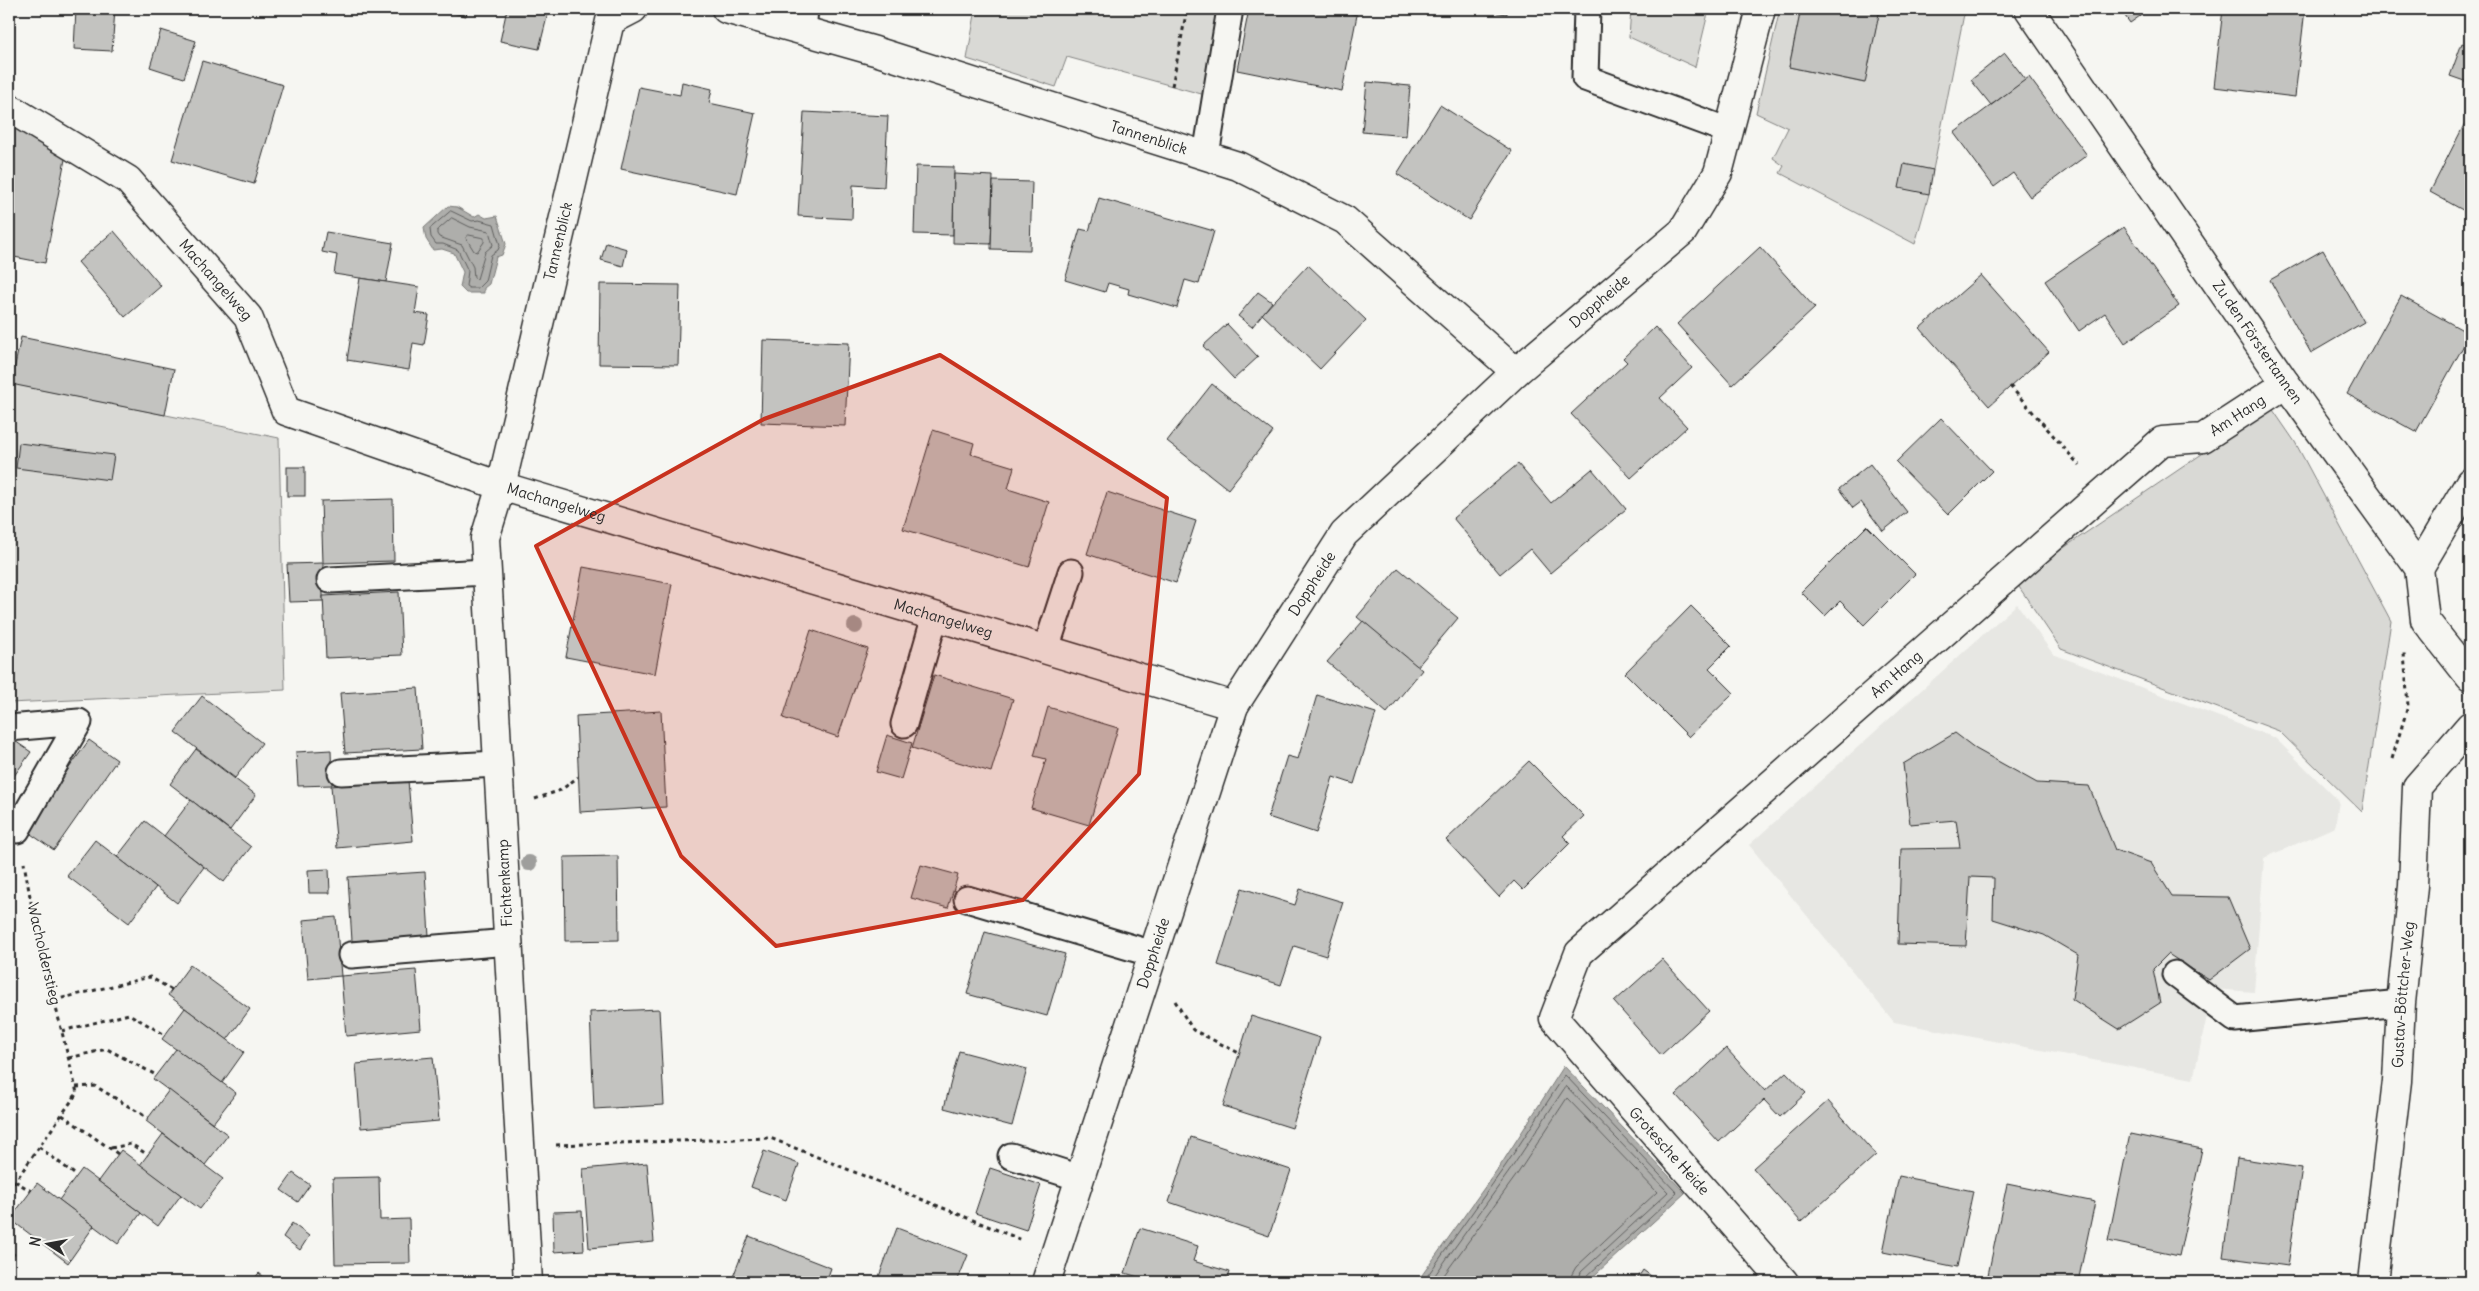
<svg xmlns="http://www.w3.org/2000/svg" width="2479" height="1291" font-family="Delius,sans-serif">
<rect width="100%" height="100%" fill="#f6f6f2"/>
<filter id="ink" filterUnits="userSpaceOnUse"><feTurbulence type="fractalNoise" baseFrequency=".02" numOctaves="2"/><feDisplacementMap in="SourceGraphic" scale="10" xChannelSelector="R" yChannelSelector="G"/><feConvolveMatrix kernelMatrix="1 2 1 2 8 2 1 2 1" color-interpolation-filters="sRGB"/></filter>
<g filter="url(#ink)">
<!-- built -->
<path fill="#e7e7e3" d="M2017,604L2053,654L2275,738L2339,801L2335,827L2264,858L2254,992L2213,989L2193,1079L1894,1022L1749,845Z"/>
<!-- green -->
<g fill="#d9d9d5" stroke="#828280">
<path d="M976,9H1230L1216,98L1067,57L1056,87L967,59Z"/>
<path d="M1631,9H1709L1695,67L1629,37Z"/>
<path d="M1780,9H1801L1789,67L1864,83L1880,9H1965L1933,170L1904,165L1929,194L1915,244L1780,173L1784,166L1773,158L1788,128L1756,113Z"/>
<path d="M9,383L279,438L285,690L9,703Z"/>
<path d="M2271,407L2295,442L2391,621L2362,812L2279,731L2061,649L2015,581Z"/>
</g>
<!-- water -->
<g fill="#aeaeab" stroke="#7a7a78">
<path d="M448,206L457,207L474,217L479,214L486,218L497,216L506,244L502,255L496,257L489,284L484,288V293H466L460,287L463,272L454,253L442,249L433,250L426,239L424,228Z"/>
<path d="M1564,1066L1685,1193L1587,1282H1417L1502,1163Z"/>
</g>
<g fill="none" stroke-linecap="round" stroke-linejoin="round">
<!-- shore -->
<g stroke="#5f5f5e" stroke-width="1">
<path d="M451,211L472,221L479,220L494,224L500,245L498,250L491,255L485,281L478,288H469L466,286L468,271L458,250L443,244H436L431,237L430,229Z"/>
<path d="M452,218L470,227L489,231L493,245L485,252L477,279L474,278L473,267L462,245L439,237L437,234V231Z"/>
<path d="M469,235L484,238V242L477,252L474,251L466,238Z"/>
<path d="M1423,1282L1506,1165L1565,1075L1677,1193L1586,1277L1584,1282"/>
<path d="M1430,1282L1511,1169L1566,1086L1668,1192L1581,1272L1578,1282"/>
<path d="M1439,1282L1518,1173L1567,1098L1657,1192L1576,1267L1572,1274L1570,1282"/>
</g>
</g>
<!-- building -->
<g fill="#c3c3c0" stroke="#2b2b2b">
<path d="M76,9H115L112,51L74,49Z"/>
<path d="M433,9H467L466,16Z"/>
<path d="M507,9H549L539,49L500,41Z"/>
<path d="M1249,9H1328L1357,15L1342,91L1237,70Z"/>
<path d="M1469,9H1507V14Z"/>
<path d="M1801,9H1880L1865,83L1789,67Z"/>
<path d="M2120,9H2150L2130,23Z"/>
<path d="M2223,9H2305L2295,97L2214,87Z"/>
<path d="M161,30L196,41L184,78L150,67Z"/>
<path d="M2462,43L2470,46V83L2450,76Z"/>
<path d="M2005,53L2026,80L1991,105L1971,80Z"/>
<path d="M202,61L283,85L254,184L172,160Z"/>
<path d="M2029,77L2087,155L2030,197L2013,173L1994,187L1954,133Z"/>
<path d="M682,82L712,89L709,103L755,113L737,194L621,169L639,87L680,95Z"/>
<path d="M1367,82L1410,86L1406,136L1362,132Z"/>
<path d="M1440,105L1512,151L1469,220L1397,174Z"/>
<path d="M804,112L888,116L884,187L853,185L852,219L798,216Z"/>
<path d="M9,118L66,154L45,263L9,256Z"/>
<path d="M2465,123L2470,126V214L2430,192Z"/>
<path d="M1904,164L1933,170L1929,194L1899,188Z"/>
<path d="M916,166L954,167L953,235L914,234Z"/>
<path d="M954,174L993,176L991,244L953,243Z"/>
<path d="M993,181L1032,182L1030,250L991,249Z"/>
<path d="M1099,198L1214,231L1199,284L1185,280L1177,308L1128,294L1129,289L1108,283L1105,292L1065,280L1080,229L1089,231Z"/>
<path d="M2124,227L2179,306L2125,343L2105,313L2079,331L2045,281Z"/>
<path d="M114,231L161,286L125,317L78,262Z"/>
<path d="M326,232L393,243L386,282L334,274L337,255L322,252Z"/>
<path d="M606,243L627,249L623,266L601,260Z"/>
<path d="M1760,247L1815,308L1732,385L1677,324Z"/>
<path d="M2323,250L2364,322L2311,353L2270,280Z"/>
<path d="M1308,265L1366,320L1320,369L1262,314Z"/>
<path d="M1981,275L2049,352L1989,406L1920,328Z"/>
<path d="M360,278L419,287L415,313L429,315L424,345L413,343L409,370L347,360Z"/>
<path d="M600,284L680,285L678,365L599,364Z"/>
<path d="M1258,292L1272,302L1252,327L1238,316Z"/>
<path d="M2401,296L2470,334L2416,432L2347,394Z"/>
<path d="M1227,324L1258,357L1234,379L1203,346Z"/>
<path d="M1655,327L1692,368L1660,398L1687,427L1631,478L1571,414L1627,362L1623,358Z"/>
<path d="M21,337L174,369L165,415L11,384Z"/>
<path d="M763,340L849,343L845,426L761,423Z"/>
<path d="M1212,384L1273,432L1228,489L1167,441Z"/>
<path d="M1941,418L1992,471L1948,515L1896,462Z"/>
<path d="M933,430L974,443L971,454L1014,467L1008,489L1049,502L1029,567L903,529Z"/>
<path d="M19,443L114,455L110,480L16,468Z"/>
<path d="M1518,464L1551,503L1592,469L1626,509L1550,573L1530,549L1500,574L1453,518Z"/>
<path d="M1870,464L1907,512L1883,531L1861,502L1853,508L1839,489Z"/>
<rect x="287" y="467" width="18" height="29"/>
<path d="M1107,492L1196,521L1176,583L1087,554Z"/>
<path d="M393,499L394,561L323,563L321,501Z"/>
<path d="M1867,526L1915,574L1864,625L1840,601L1825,616L1801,592Z"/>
<path d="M323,563V601L289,602L287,564Z"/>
<path d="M583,567L672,584L655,674L566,657Z"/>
<path d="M1398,568L1458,618L1417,667L1357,617Z"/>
<path d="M399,592L402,655L326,658L323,596Z"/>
<path d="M1691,606L1731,646L1709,668L1734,693L1689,737L1625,673Z"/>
<path d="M1363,621L1422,670L1387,713L1327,662Z"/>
<path d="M811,630L868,649L838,737L783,718Z"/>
<path d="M934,675L1013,699L991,772L912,748Z"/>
<path d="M418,688L422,749L345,753L340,693Z"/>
<path d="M1317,695L1376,713L1354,784L1333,777L1316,833L1268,817L1287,756L1298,759Z"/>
<path d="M202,696L262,743L235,778L175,732Z"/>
<path d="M1048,707L1118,728L1089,825L1031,808L1046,759L1034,756Z"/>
<path d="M661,711L666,807L580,812L576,716Z"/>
<path d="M1955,733L1976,749L2037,783L2089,786L2115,850L2151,863L2172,896L2228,897L2250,949L2209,980L2168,954L2153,969L2160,1003L2119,1029L2072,999L2078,955L2044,935L1993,919L1994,878L1970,877L1966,946L1898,944L1901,849L1960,848L1956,820L1910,824L1903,764Z"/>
<path d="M887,735L912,743L901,779L876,772Z"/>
<path d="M9,737L31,752L9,783Z"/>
<path d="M89,740L117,760L54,850L25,830Z"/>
<path d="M196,749L256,795L230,830L170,784Z"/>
<path d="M331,750L332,785L298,786L296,752Z"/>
<path d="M1529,761L1584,816L1563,836L1570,843L1523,890L1514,881L1499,897L1446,840Z"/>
<path d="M408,780L413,841L337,848L331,786Z"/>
<path d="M191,800L251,847L224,882L164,836Z"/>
<path d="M145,821L204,867L177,903L117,857Z"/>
<path d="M95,840L156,887L129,923L67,876Z"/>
<path d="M618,856L619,940L565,941L564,857Z"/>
<path d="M921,865L958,875L948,908L911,898Z"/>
<path d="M329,869L330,893H309L308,870Z"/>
<path d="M425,872L429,936L352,941L348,877Z"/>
<path d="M1242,888L1295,905L1300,889L1343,902L1326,956L1294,946L1281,985L1218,965Z"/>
<path d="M336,917L341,976L308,979L303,920Z"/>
<path d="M985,932L1065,954L1047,1016L967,994Z"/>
<path d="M1662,959L1709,1011L1661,1055L1614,1002Z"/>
<path d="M190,965L250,1009L227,1040L168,995Z"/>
<path d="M416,970L421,1029L346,1036L341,976Z"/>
<path d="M185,1008L244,1052L222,1083L162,1039Z"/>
<path d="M659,1009L664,1105L594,1109L590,1012Z"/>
<path d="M1251,1016L1320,1038L1292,1128L1223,1106Z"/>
<path d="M1726,1048L1765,1091L1786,1072L1806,1093L1780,1117L1764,1100L1719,1142L1676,1095Z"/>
<path d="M176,1049L236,1093L213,1123L153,1079Z"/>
<path d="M959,1051L1027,1069L1012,1126L944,1108Z"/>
<path d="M433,1057L439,1121L361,1128L356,1064Z"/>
<path d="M169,1090L228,1135L205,1165L146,1121Z"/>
<path d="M1828,1101L1876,1155L1801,1222L1753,1168Z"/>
<path d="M163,1134L223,1179L200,1209L140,1165Z"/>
<path d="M2130,1134L2202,1149L2179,1256L2108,1241Z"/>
<path d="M1191,1137L1291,1170L1269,1236L1169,1202Z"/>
<path d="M121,1150L181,1195L158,1226L98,1181Z"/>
<path d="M764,1151L799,1164L786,1200L751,1187Z"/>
<path d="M2237,1158L2302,1168L2288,1266L2223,1257Z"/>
<path d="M647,1163L654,1242L589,1248L583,1169Z"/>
<path d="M990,1168L1041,1185L1026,1230L975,1213Z"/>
<path d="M82,1169L141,1213L118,1244L59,1200Z"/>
<path d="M293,1173L310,1185L298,1202L281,1190Z"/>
<path d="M1899,1176L1973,1191L1957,1267L1883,1252Z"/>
<path d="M379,1177L380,1220L409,1219L410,1263L335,1264L333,1178Z"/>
<path d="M37,1183L94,1226L68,1263L10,1219Z"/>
<path d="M2007,1184L2095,1202L2078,1282H2022L1988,1275Z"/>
<path d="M582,1211L584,1250L554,1252L553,1212Z"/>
<path d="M292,1223L309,1236L300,1250L283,1237Z"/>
<path d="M897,1228L968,1255L957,1282H877Z"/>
<path d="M1140,1228L1198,1246L1193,1261L1230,1272L1227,1282H1155L1125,1273Z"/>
<path d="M749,1236L831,1268L826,1282H731Z"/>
<path d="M9,1250L15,1254L9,1263Z"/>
<path d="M1643,1270L1659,1282H1635Z"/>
<path d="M259,1273L270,1282H251Z"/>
</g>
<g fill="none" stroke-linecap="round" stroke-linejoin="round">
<!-- service casing -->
<g stroke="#2b2b2b" stroke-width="29">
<g id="service">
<path d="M1587,9L1585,78L1729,131"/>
<path d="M803,31L805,9"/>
<path d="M1206,155L1230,9"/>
<path d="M330,580L487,572"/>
<path d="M1046,649L1071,572"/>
<path d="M904,724L935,616"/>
<path d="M9,728L79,722L17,830"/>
<path d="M341,772L498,764"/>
<path d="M967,899L1153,954"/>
<path d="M351,955L509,942"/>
<path d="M2175,974L2235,1019L2401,1003"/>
<path d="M1011,1156L1080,1178"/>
</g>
</g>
<!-- minor casing -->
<g stroke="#2b2b2b" stroke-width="31">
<g id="minor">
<path id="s1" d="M726,9L875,51L1238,166L1345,220L1516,372"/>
<path id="s2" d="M2029,9L2286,384L2419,568L2425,620L2470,677"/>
<path id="s3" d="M9,108L128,180L248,317L286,411L501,486L1234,706"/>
<path d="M2419,568L2470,482"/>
<path id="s4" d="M528,1282L485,538L501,486L610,21L633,9"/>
<path id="s5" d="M1046,1282L1234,706L1344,534L1516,372L1683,231L1718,173L1761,9"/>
<path id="s6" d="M1784,1282L1554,1018L1579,953L2162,441L2203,438L2286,384"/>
<path id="s7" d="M2373,1282L2397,1081L2401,1003L2413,886L2417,787L2470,726"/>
</g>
</g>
<!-- path -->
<g stroke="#2b2b2b" stroke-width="3" stroke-dasharray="4 4" stroke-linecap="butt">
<path d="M1172,86L1187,9"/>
<path d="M2010,386L2079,465"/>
<path d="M2392,759L2408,706L2404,653"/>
<path d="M535,799L561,790L578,777"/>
<path d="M54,1000L150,977L172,990"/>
<path d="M1175,1001L1193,1030L1239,1053"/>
<path d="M62,1031L129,1014L165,1035"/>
<path d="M69,1058L107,1049L156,1075"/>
<path d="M76,1087L95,1086L148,1118"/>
<path d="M62,1115L118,1154"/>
<path d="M556,1145L770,1138L1022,1240"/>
<path d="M39,1147L77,1176"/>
<path d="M111,1148L131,1144L148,1155"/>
<path d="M15,1181L31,1191"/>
<path d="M9,1190L77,1093L34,919L24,863"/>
</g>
<!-- service -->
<use href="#service" stroke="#f6f6f2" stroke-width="25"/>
<!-- minor -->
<use href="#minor" stroke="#f6f6f2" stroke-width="28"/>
</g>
<!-- trees -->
<g fill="#9e9e9c">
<circle cx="855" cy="626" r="8"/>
<circle cx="529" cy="863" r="8"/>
</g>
</g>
<!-- marked area -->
<path fill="#c8321e" fill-opacity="0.2" stroke="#c8321e" stroke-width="4" stroke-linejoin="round" d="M940,355L1167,498L1139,774L1023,900L776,946L681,856L536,546L764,419Z"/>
<g text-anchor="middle" stroke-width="4.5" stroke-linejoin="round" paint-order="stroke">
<!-- street labels -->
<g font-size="15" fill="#2b2b2b" stroke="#f6f6f2">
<text dy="5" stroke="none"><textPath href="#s1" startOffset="442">Tannenblick</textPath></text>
<text dy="5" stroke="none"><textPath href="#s4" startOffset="1051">Tannenblick</textPath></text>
<text dy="5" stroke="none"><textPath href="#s3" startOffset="272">Machangelweg</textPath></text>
<text dy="5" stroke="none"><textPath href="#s5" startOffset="1156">Doppheide</textPath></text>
<text dy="5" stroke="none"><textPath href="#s2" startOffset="404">Zu den Förstertannen</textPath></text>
<text dy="5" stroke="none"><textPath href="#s6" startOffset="1278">Am Hang</textPath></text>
<text dy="5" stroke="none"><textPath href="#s3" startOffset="708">Machangelweg</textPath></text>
<text dy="5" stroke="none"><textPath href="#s5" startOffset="751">Doppheide</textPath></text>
<text dy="5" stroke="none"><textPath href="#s3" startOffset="1112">Machangelweg</textPath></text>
<text dy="5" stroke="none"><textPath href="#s6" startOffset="842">Am Hang</textPath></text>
<text transform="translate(505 883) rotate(-93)" y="5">Fichtenkamp</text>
<text dy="5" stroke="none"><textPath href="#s5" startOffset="346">Doppheide</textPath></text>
<text transform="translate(44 954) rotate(77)" y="5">Wacholderstieg</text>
<text dy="5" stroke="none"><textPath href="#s7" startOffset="289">Gustav-Böttcher-Weg</textPath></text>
<text transform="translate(1669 1151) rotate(48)" y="5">Grotesche Heide</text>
</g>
</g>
<!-- margin -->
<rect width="2479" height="1291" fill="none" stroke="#f6f6f2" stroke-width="30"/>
<rect x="15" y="15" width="2449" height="1261" fill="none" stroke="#2b2b2b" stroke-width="2" filter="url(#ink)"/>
<!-- north arrow -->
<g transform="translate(48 1244) rotate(281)" stroke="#f6f6f2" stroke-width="4" paint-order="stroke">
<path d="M0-4L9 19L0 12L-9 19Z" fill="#2b2b2b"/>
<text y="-8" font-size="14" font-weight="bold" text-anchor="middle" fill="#2b2b2b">N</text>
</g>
</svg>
